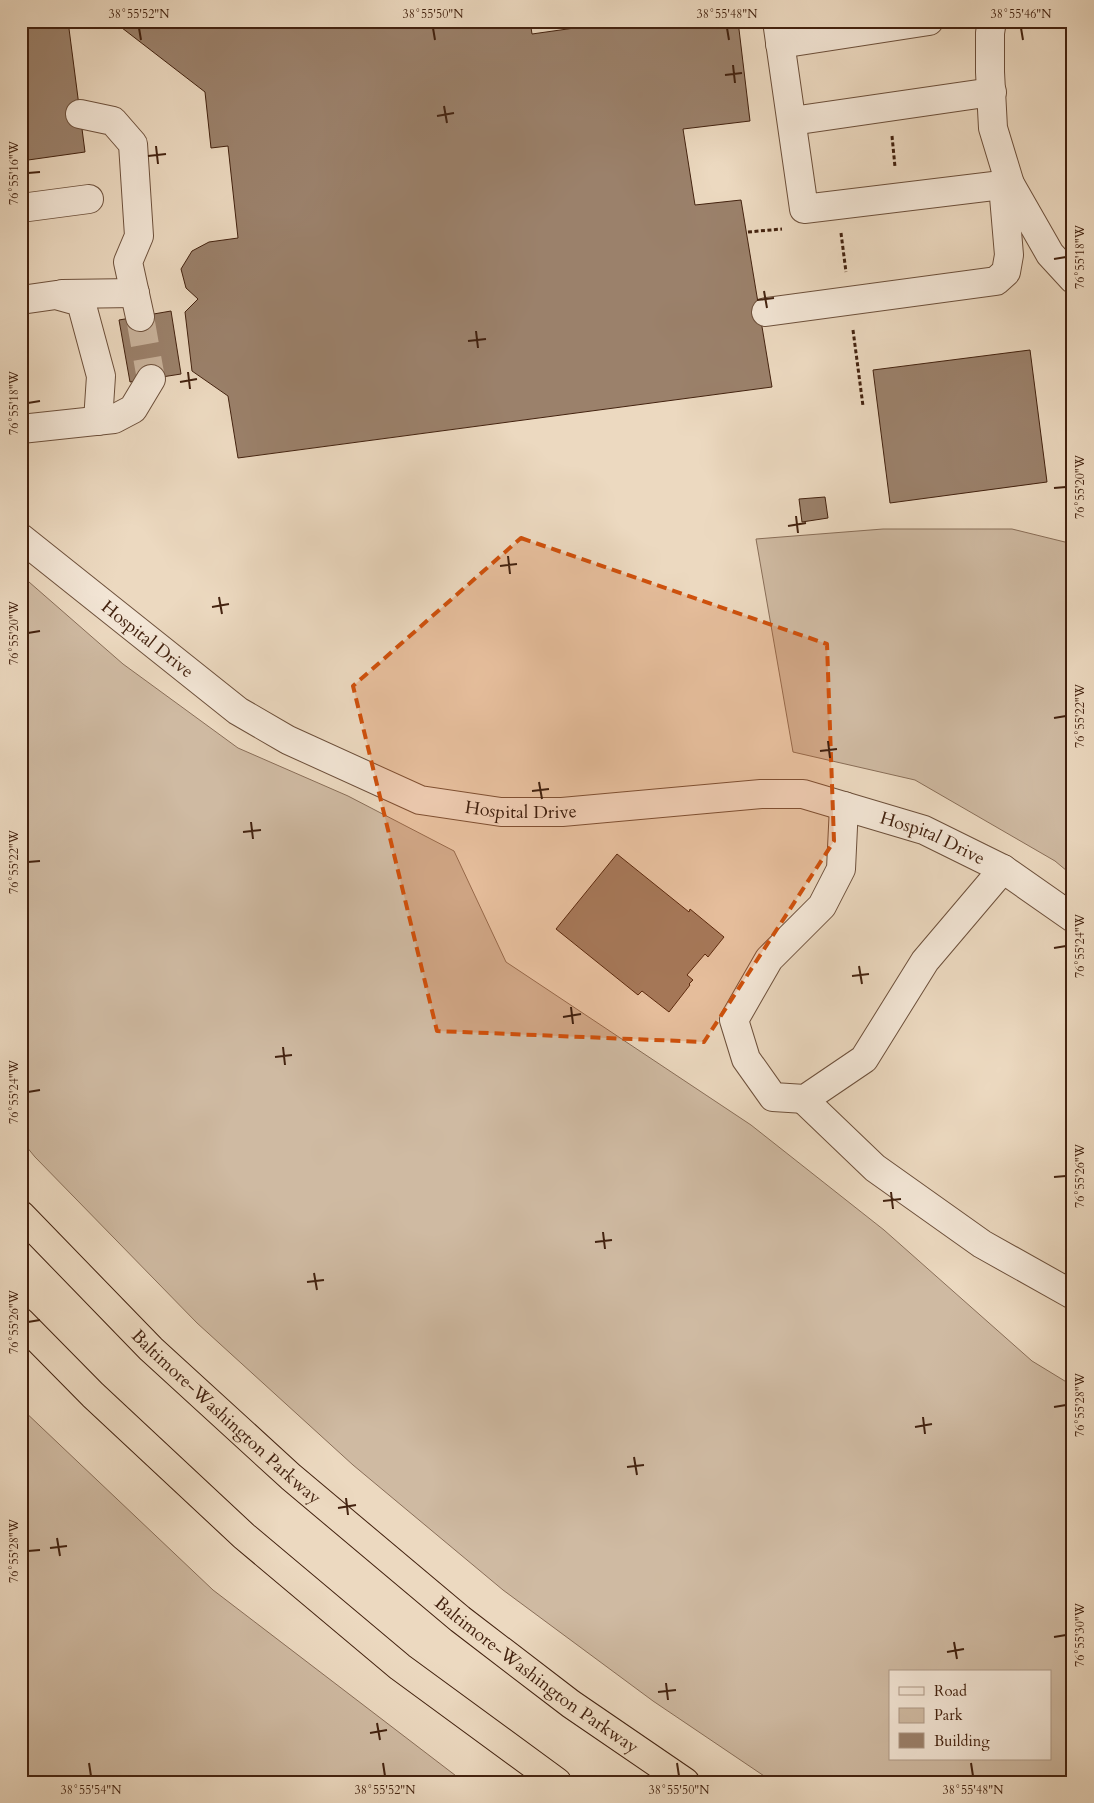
<svg xmlns="http://www.w3.org/2000/svg" width="1094" height="1803" font-family="Cardo,serif">
<rect width="100%" height="100%" fill="#ecd9c0"/>
<filter id="stains"><feTurbulence type="fractalNoise" baseFrequency=".004" numOctaves="4"/><feColorMatrix values="0 0 0 0 .2 0 0 0 0 .09 0 0 0 0 .02 0 0 0 .5 -.17"/></filter>
<radialGradient id="worn" r=".72"><stop offset=".6" stop-color="#630" stop-opacity="0"/><stop offset="1" stop-color="#630" stop-opacity=".3"/></radialGradient>
<!-- green -->
<g fill="#cfbaa2" stroke="#896e58" fill-rule="evenodd">
<path d="M883,529H1012L1073,544V876L1055,861L915,780L793,752L756,539Z"/>
<path d="M21,575L123,664L238,748L348,796L454,851L506,962L751,1125L884,1230L1032,1361L1073,1386V1782H773L653,1701L503,1590L353,1465L197,1323L35,1157L21,1140ZM890,1672H1050V1759H890Z"/>
<path d="M21,1408L213,1590L464,1782H21Z"/>
</g>
<!-- building -->
<g fill="#9b816b" stroke="#43220f">
<path d="M21,21H68L85,152L21,161Z"/>
<path d="M113,21H530L532,34L624,21H738L750,121L683,129L695,205L741,200L772,387L238,458L228,396L192,371L185,312L198,299L186,288L181,269L192,251L209,242L238,238L228,146L211,148L205,92Z"/>
<path d="M171,311L181,374L130,382L119,320Z"/>
<path d="M1030,350L1047,482L890,503L873,370Z"/>
<path d="M825,497L828,518L802,522L799,499Z"/>
<path d="M617,854L689,912L690,909L724,937L708,957L705,954L687,975L693,980L689,984L690,985L669,1012L642,991L638,995L556,929Z"/>
</g>
<g fill="none" stroke-linecap="round" stroke-linejoin="round">
<!-- minor-tunnel -->
<path stroke="#cab49d" stroke-width="28" stroke-dasharray="28 14" stroke-linecap="butt" d="M140,317L151,379"/>
<!-- minor casing -->
<g stroke="#6d503b" stroke-width="30">
<g id="minor">
<path d="M777,21L804,209L1010,184"/>
<path d="M992,21L990,33V72L993,128L1010,184L1050,254L1073,279"/>
<path d="M780,44L929,21"/>
<path d="M80,114L113,121L133,144L139,236L128,262L140,317"/>
<path d="M792,121L992,92"/>
<path d="M21,208L89,199"/>
<path d="M62,294L135,293"/>
<path d="M21,300L56,295L81,302L101,376L98,421"/>
<path d="M766,312L996,281L1006,272L1009,255L1003,185"/>
<path d="M21,429L114,419L133,409L151,379"/>
<path id="s1" d="M21,538L238,711L288,740L420,800L501,812H562L761,794H803L924,830L1003,869L1073,918"/>
<path d="M844,806L841,869L822,906L769,959L734,1020L746,1059L773,1097L805,1099L864,1059L925,961L1003,869"/>
<path d="M803,1099L875,1168L982,1244L1073,1295"/>
</g>
</g>
<!-- highway casing -->
<g stroke="#43220f" stroke-width="30">
<g id="highway">
<path id="s2" d="M21,1215L151,1349L291,1477L460,1619L571,1704L685,1782"/>
<path d="M21,1322L93,1395L244,1536L400,1667L557,1782"/>
</g>
</g>
<!-- path -->
<g stroke="#43220f" stroke-width="3" stroke-dasharray="4 2.5" stroke-linecap="butt">
<path d="M892,136L895,167"/>
<path d="M748,232L782,229"/>
<path d="M841,233L846,272"/>
<path d="M853,330L863,406"/>
</g>
<!-- minor -->
<use href="#minor" stroke="#f3e6d6" stroke-width="28"/>
<!-- highway -->
<use href="#highway" stroke="#ecd9c0" stroke-width="28"/>
</g>
<!-- marked area -->
<path fill="#cf510c" fill-opacity="0.2" stroke="#cf510c" stroke-width="4" stroke-dasharray="10 6" stroke-linejoin="round" d="M521,538L827,644L834,841L704,1042L437,1031L353,686Z"/>
<!-- ticks -->
<path fill="none" stroke="#43220f" stroke-width="2" d="M139,28L141,40M433,28L435,40M727,28L729,40M1021,28L1023,40M733,65L735,83M725,75L742,73M444,106L447,123M437,116L454,113M156,146L158,164M148,156L166,154M28,173L40,172M1054,259L1066,257M764,291L767,308M757,300L774,298M476,331L478,348M468,341L486,339M188,372L190,389M180,382L197,379M28,403L40,401M1054,488L1066,487M796,516L798,533M788,526L806,523M508,556L510,574M500,566L517,564M219,597L222,614M212,607L229,604M28,633L40,631M1054,718L1066,716M828,741L830,758M820,751L837,749M539,782L542,799M532,791L549,789M251,822L253,839M243,832L261,830M28,862L40,861M1054,948L1066,946M859,966L862,984M852,976L869,974M571,1007L573,1024M563,1017L581,1014M283,1047L285,1065M275,1057L292,1055M28,1092L40,1090M1054,1177L1066,1176M891,1192L893,1209M883,1201L901,1199M603,1232L605,1249M595,1242L612,1240M314,1273L317,1290M307,1282L324,1280M28,1322L40,1320M1054,1407L1066,1405M923,1417L925,1434M915,1427L932,1424M634,1457L637,1475M627,1467L644,1465M346,1498L348,1515M338,1508L356,1505M57,1538L60,1556M50,1548L67,1546M28,1551L40,1550M1054,1637L1066,1635M954,1642L957,1659M947,1652L964,1649M666,1683L668,1700M658,1692L676,1690M377,1723L380,1740M370,1733L387,1730M89,1763L91,1776M383,1763L385,1776M677,1763L679,1776M971,1763L973,1776"/>
<g text-anchor="middle" stroke-width="4" stroke-linejoin="round" paint-order="stroke">
<!-- street labels -->
<g font-size="18" fill="#43220f" stroke="#f3e6d6">
<text dy="6" stroke="none"><textPath href="#s1" startOffset="162">Hospital Drive</textPath></text>
<text dy="6" stroke="none"><textPath href="#s1" startOffset="582">Hospital Drive</textPath></text>
<text dy="6" stroke="none"><textPath href="#s1" startOffset="1002">Hospital Drive</textPath></text>
<text dy="6" stroke="none"><textPath href="#s2" startOffset="288">Baltimore-Washington Parkway</textPath></text>
<text dy="6" stroke="none"><textPath href="#s2" startOffset="692">Baltimore-Washington Parkway</textPath></text>
</g>
</g>
<!-- margin -->
<rect width="1094" height="1803" fill="none" stroke="#ecd9c0" stroke-width="55"/>
<!-- legend -->
<rect x="889" y="1670" width="162" height="90" fill="#f3e6d6" stroke="#ad9886"/>
<rect x="899" y="1687" width="25" height="8" fill="#f3e6d6" stroke="#ad9886"/>
<text x="934" y="1696" font-size="15" fill="#43220f">Road</text>
<rect x="899" y="1708" width="25" height="15" fill="#cfbaa2" stroke="#ad9886"/>
<text x="934" y="1720" font-size="15" fill="#43220f">Park</text>
<rect x="899" y="1733" width="25" height="15" fill="#9b816b" stroke="#ad9886"/>
<text x="934" y="1746" font-size="15" fill="#43220f">Building</text>
<rect x="28" y="28" width="1038" height="1748" fill="none" stroke="#43220f" stroke-width="2"/>
<g font-size="12" text-anchor="middle" fill="#43220f">
<text x="139" y="18">38°55'52"N</text>
<text x="433" y="18">38°55'50"N</text>
<text x="727" y="18">38°55'48"N</text>
<text x="1021" y="18">38°55'46"N</text>
<text transform="translate(14 173) rotate(-90)" y="4">76°55'16"W</text>
<text transform="translate(1080 257) rotate(-90)" y="4">76°55'18"W</text>
<text transform="translate(14 403) rotate(-90)" y="4">76°55'18"W</text>
<text transform="translate(1080 487) rotate(-90)" y="4">76°55'20"W</text>
<text transform="translate(14 633) rotate(-90)" y="4">76°55'20"W</text>
<text transform="translate(1080 716) rotate(-90)" y="4">76°55'22"W</text>
<text transform="translate(14 862) rotate(-90)" y="4">76°55'22"W</text>
<text transform="translate(1080 946) rotate(-90)" y="4">76°55'24"W</text>
<text transform="translate(14 1092) rotate(-90)" y="4">76°55'24"W</text>
<text transform="translate(1080 1176) rotate(-90)" y="4">76°55'26"W</text>
<text transform="translate(14 1322) rotate(-90)" y="4">76°55'26"W</text>
<text transform="translate(1080 1405) rotate(-90)" y="4">76°55'28"W</text>
<text transform="translate(14 1551) rotate(-90)" y="4">76°55'28"W</text>
<text transform="translate(1080 1635) rotate(-90)" y="4">76°55'30"W</text>
<text x="91" y="1794">38°55'54"N</text>
<text x="385" y="1794">38°55'52"N</text>
<text x="679" y="1794">38°55'50"N</text>
<text x="973" y="1794">38°55'48"N</text>
</g>
<rect width="100%" height="100%" filter="url(#stains)"/>
<rect width="100%" height="100%" fill="url(#worn)"/>
</svg>
